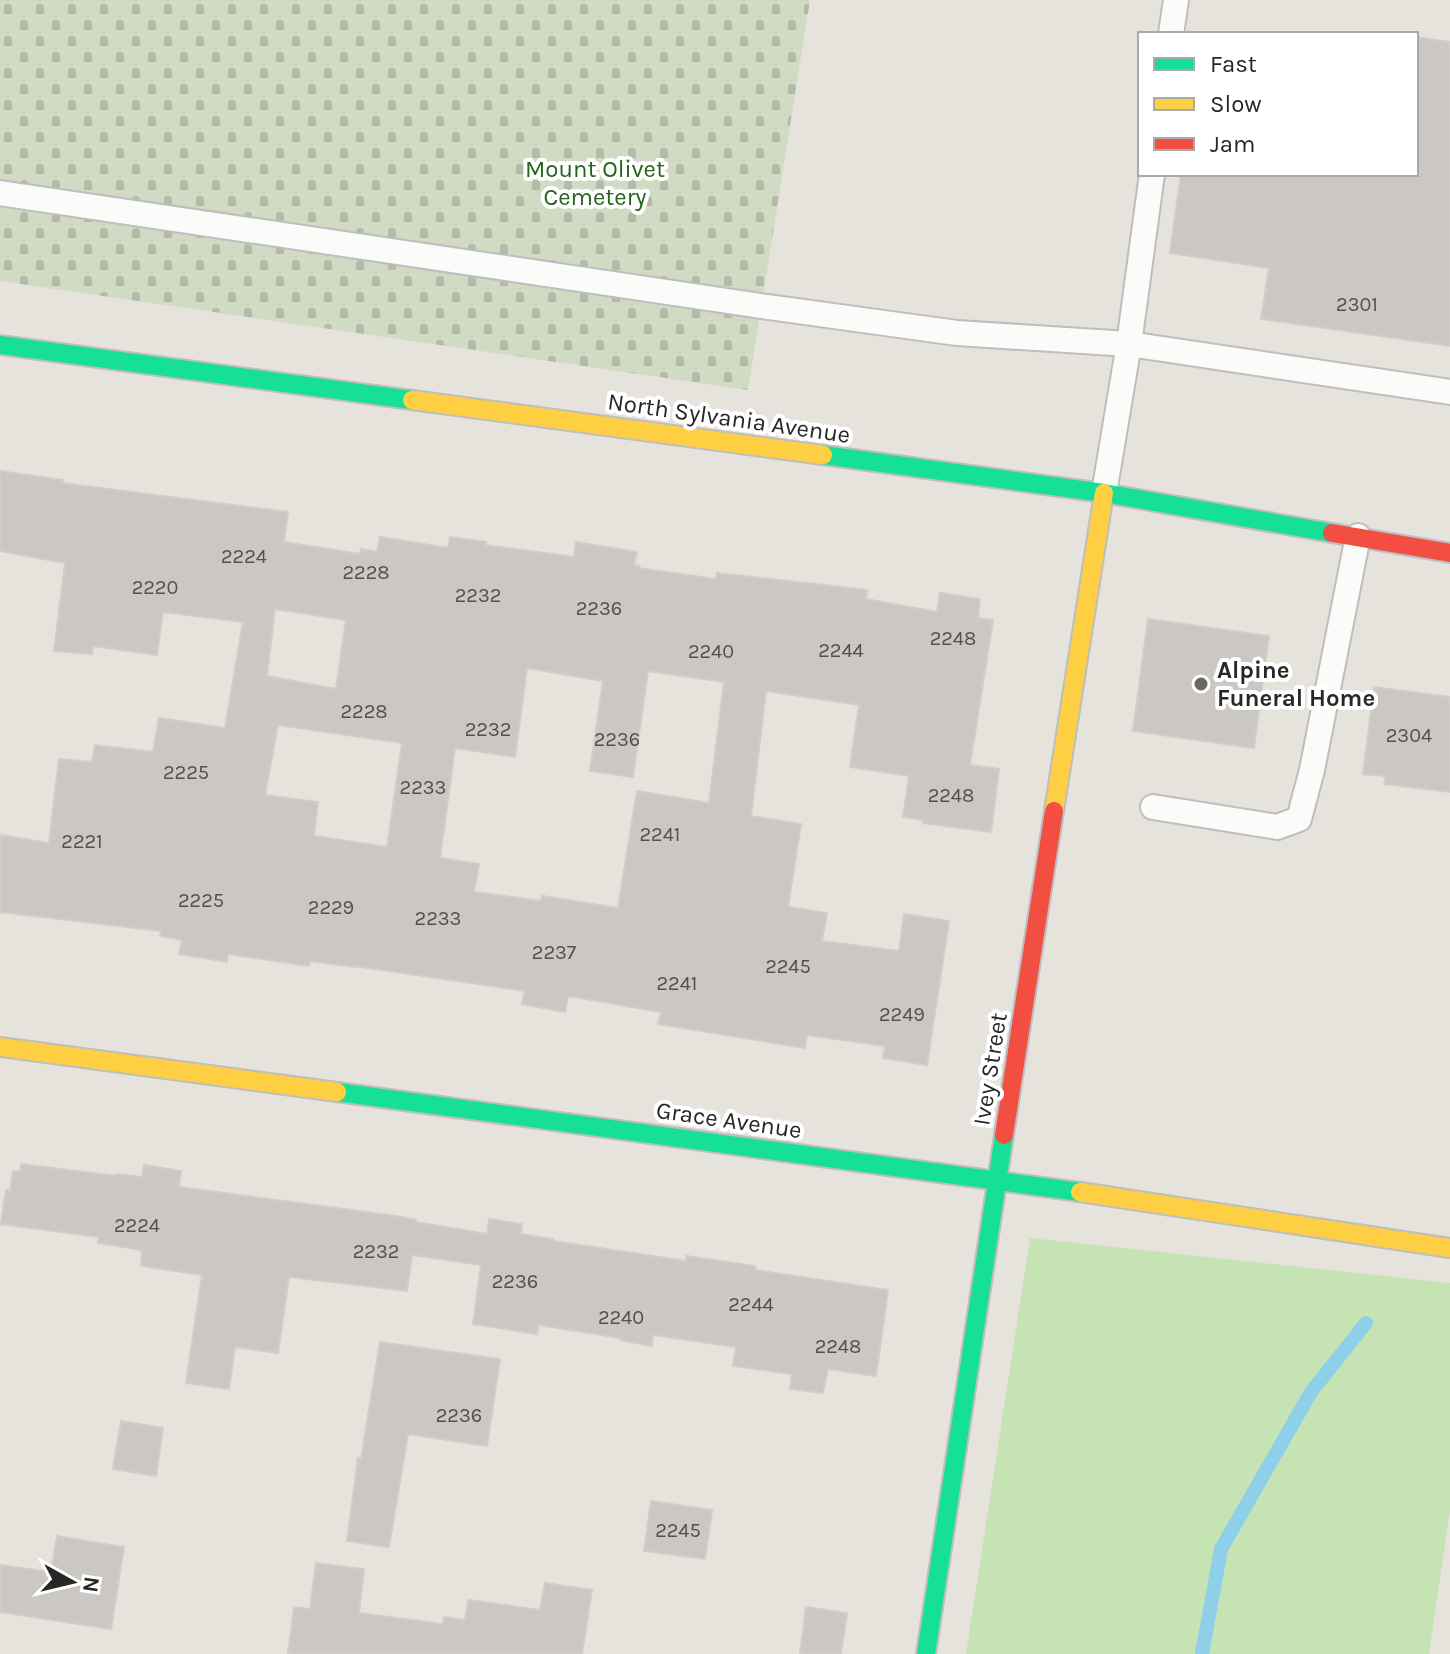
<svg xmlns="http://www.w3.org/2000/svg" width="1450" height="1654" font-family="Karla,sans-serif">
<defs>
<pattern id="cemetery-stones" width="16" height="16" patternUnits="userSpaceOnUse" patternTransform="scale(2)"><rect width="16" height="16" fill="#d1dac3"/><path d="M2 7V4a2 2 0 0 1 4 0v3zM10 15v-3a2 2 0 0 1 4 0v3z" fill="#b3bba8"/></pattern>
</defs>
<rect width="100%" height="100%" fill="#e6e2dc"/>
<!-- grass -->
<path fill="#c6e3b4" d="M1030,1238L1450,1283V1510L1429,1654H966Z"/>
<!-- cemetery -->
<path fill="url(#cemetery-stones)" d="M0,0H810L748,390L0,281Z"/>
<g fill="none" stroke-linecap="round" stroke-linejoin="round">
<!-- stream -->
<path stroke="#8ed0e9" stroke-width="14" d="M1202,1654L1221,1549L1311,1392L1366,1323"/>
</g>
<!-- building -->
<g fill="#cbc8c3" stroke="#d1cec8" stroke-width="2" fill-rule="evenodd">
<path d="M1416,37L1450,42V346L1261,319L1269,268L1170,253L1181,174H1416Z"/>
<path d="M0,471L63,480L62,483L288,512L284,542L360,554L361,549L377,552L380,537L448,548L450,537L486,542L485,545L574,557L576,542L637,552L634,565L639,566L638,568L716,579L717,573L867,590L866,599L937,612L940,593L980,599L978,618L993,620L970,765L999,769L991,832L923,823V820L903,817L909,776L850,767L859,705L766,691L751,816L801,824L788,907L827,913L822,941L899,951L904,914L949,921L927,1065L883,1058L885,1046L807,1035L805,1048L768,1042L658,1024L661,1012L568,996L565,1012L522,1004L525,991L355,966V967L310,961L309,966L228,954L227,962L179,954L182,940L160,936L161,931L0,912V835L49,843L59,759L92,762L95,745L153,752L159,718L225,728L243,622L163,612L157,655L93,646L92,654L54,651L65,563L0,551ZM275,609L346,620L336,689L267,676ZM527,668L603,681L590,771L633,777L648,671L724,682L709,803L637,791L618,908L542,896L541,901L474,892L479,864L440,858L455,748L515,757ZM278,725L402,743L387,847L314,836L318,802L265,795Z"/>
<path d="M1148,619L1269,636L1254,748L1133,731Z"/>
<path d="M1374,687L1450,697V792L1384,784L1386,776L1363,774Z"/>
<path d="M21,1164L116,1176V1174L142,1177L144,1165L181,1171L179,1187L396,1216L416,1220V1222L487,1234L489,1219L522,1224L521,1234L553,1239V1241L686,1261V1256L755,1266V1270L888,1290L876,1376L828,1369L823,1393L790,1389L792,1374L733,1366L736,1347L653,1335L652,1346L620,1340V1338L539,1325L537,1334L473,1324L481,1265L412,1255L407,1291L289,1277L278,1353L235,1347L229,1389L186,1383L202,1275L141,1266L142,1250L98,1243L99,1237L1,1224L6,1190L10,1191L13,1171L20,1172Z"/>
<path d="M380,1342L500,1359L487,1446L408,1434L389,1547L347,1541L358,1458L361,1459Z"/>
<path d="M121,1421L163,1428L156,1476L113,1469Z"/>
<path d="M651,1501L712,1510L705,1559L644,1551Z"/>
<path d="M57,1536L124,1547L111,1629L0,1612V1565L51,1572Z"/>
<path d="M316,1563L364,1569L359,1613L443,1624L444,1617L465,1620L468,1600L540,1610L545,1583L592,1590L582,1654H288L294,1607L310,1609Z"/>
<path d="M806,1607L847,1613L841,1654H800Z"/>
</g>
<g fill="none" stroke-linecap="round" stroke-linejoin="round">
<!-- lane casing -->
<g stroke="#bfbebe" stroke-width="28">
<g id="lane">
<path d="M1171,34L1176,0"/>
<path d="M0,193L761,306L957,333L1129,344L1450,392"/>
<path d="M1104,493L1129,344L1152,174"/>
<path d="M1153,807L1277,827L1299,819L1312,770L1358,536"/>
</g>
</g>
<!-- fast casing -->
<g stroke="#bfbebe" stroke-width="22">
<g id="fast">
<path d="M0,345L412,400"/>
<path d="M823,455L1104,493L1332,533"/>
<path d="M337,1092L1080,1192"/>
<path d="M926,1654L1004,1135"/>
</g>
</g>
<!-- slow casing -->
<g stroke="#bfbebe" stroke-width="22">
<g id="slow">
<path d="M412,400L823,455"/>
<path d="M1054,811L1104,493"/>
<path d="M0,1047L337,1092"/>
<path d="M1080,1192L1450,1248"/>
</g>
</g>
<!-- jam casing -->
<g stroke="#bfbebe" stroke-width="22">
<g id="jam">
<path d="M1332,533L1450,553"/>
<path d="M1004,1135L1054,811"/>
</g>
</g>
<!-- lane -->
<use href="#lane" stroke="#fbfbfa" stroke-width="24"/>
<!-- fast -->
<use href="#fast" stroke="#16e098" stroke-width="18"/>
<!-- slow -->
<use href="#slow" stroke="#ffcf43" stroke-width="18"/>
<!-- jam -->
<use href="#jam" stroke="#f24e42" stroke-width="18"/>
</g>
<!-- markers -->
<circle fill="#6a6866" stroke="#fff" stroke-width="3" cx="1201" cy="684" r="8"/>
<g text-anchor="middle" stroke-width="8" stroke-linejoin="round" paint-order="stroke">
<!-- number labels -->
<g font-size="20" fill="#525150">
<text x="1357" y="311">2301</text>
<text x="244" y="563">2224</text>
<text x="366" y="579">2228</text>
<text x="155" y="594">2220</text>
<text x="478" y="602">2232</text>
<text x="599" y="615">2236</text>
<text x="953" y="645">2248</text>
<text x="841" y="657">2244</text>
<text x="711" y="658">2240</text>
<text x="364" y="718">2228</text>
<text x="488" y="736">2232</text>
<text x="1409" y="742">2304</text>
<text x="617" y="746">2236</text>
<text x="186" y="779">2225</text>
<text x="423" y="794">2233</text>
<text x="951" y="802">2248</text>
<text x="660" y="841">2241</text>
<text x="82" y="848">2221</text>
<text x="201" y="907">2225</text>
<text x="331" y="914">2229</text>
<text x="438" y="925">2233</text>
<text x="554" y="959">2237</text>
<text x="788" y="973">2245</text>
<text x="677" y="990">2241</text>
<text x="902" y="1021">2249</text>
<text x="137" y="1232">2224</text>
<text x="376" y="1258">2232</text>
<text x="515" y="1288">2236</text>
<text x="751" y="1311">2244</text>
<text x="621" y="1324">2240</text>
<text x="838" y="1353">2248</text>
<text x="459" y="1422">2236</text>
<text x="678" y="1537">2245</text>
</g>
<!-- park labels -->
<g font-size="24" fill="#266318" stroke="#fff">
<text x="595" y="177">Mount Olivet<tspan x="595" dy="28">Cemetery</tspan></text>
</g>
<!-- street labels -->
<g font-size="24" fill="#272727" stroke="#fff">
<text transform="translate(729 418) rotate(8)" y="8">North Sylvania Avenue</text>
<text transform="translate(990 1069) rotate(-81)" y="8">Ivey Street</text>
<text transform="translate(729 1120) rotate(8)" y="8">Grace Avenue</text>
</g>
<!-- poi labels -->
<g font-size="24" font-weight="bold" fill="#272727" stroke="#fff" text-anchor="start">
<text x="1217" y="678">Alpine<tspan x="1217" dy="28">Funeral Home</tspan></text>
</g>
</g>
<!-- legend -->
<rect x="1138" y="32" width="280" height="144" fill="#ffffff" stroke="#a9a9a9" stroke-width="2"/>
<rect x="1154" y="58" width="40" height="12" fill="#16e098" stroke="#a9a9a9" stroke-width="2"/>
<text x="1210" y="72" font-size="24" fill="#272727">Fast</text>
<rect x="1154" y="98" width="40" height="12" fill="#ffcf43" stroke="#a9a9a9" stroke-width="2"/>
<text x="1210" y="112" font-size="24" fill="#272727">Slow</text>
<rect x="1154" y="138" width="40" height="12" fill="#f24e42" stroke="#a9a9a9" stroke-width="2"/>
<text x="1210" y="152" font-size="24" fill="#272727">Jam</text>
<!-- north arrow -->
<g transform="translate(72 1582) rotate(98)" stroke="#ffffff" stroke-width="6" paint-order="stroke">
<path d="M0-6L14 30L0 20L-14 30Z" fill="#272727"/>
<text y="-12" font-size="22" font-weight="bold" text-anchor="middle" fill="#272727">N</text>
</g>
</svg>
